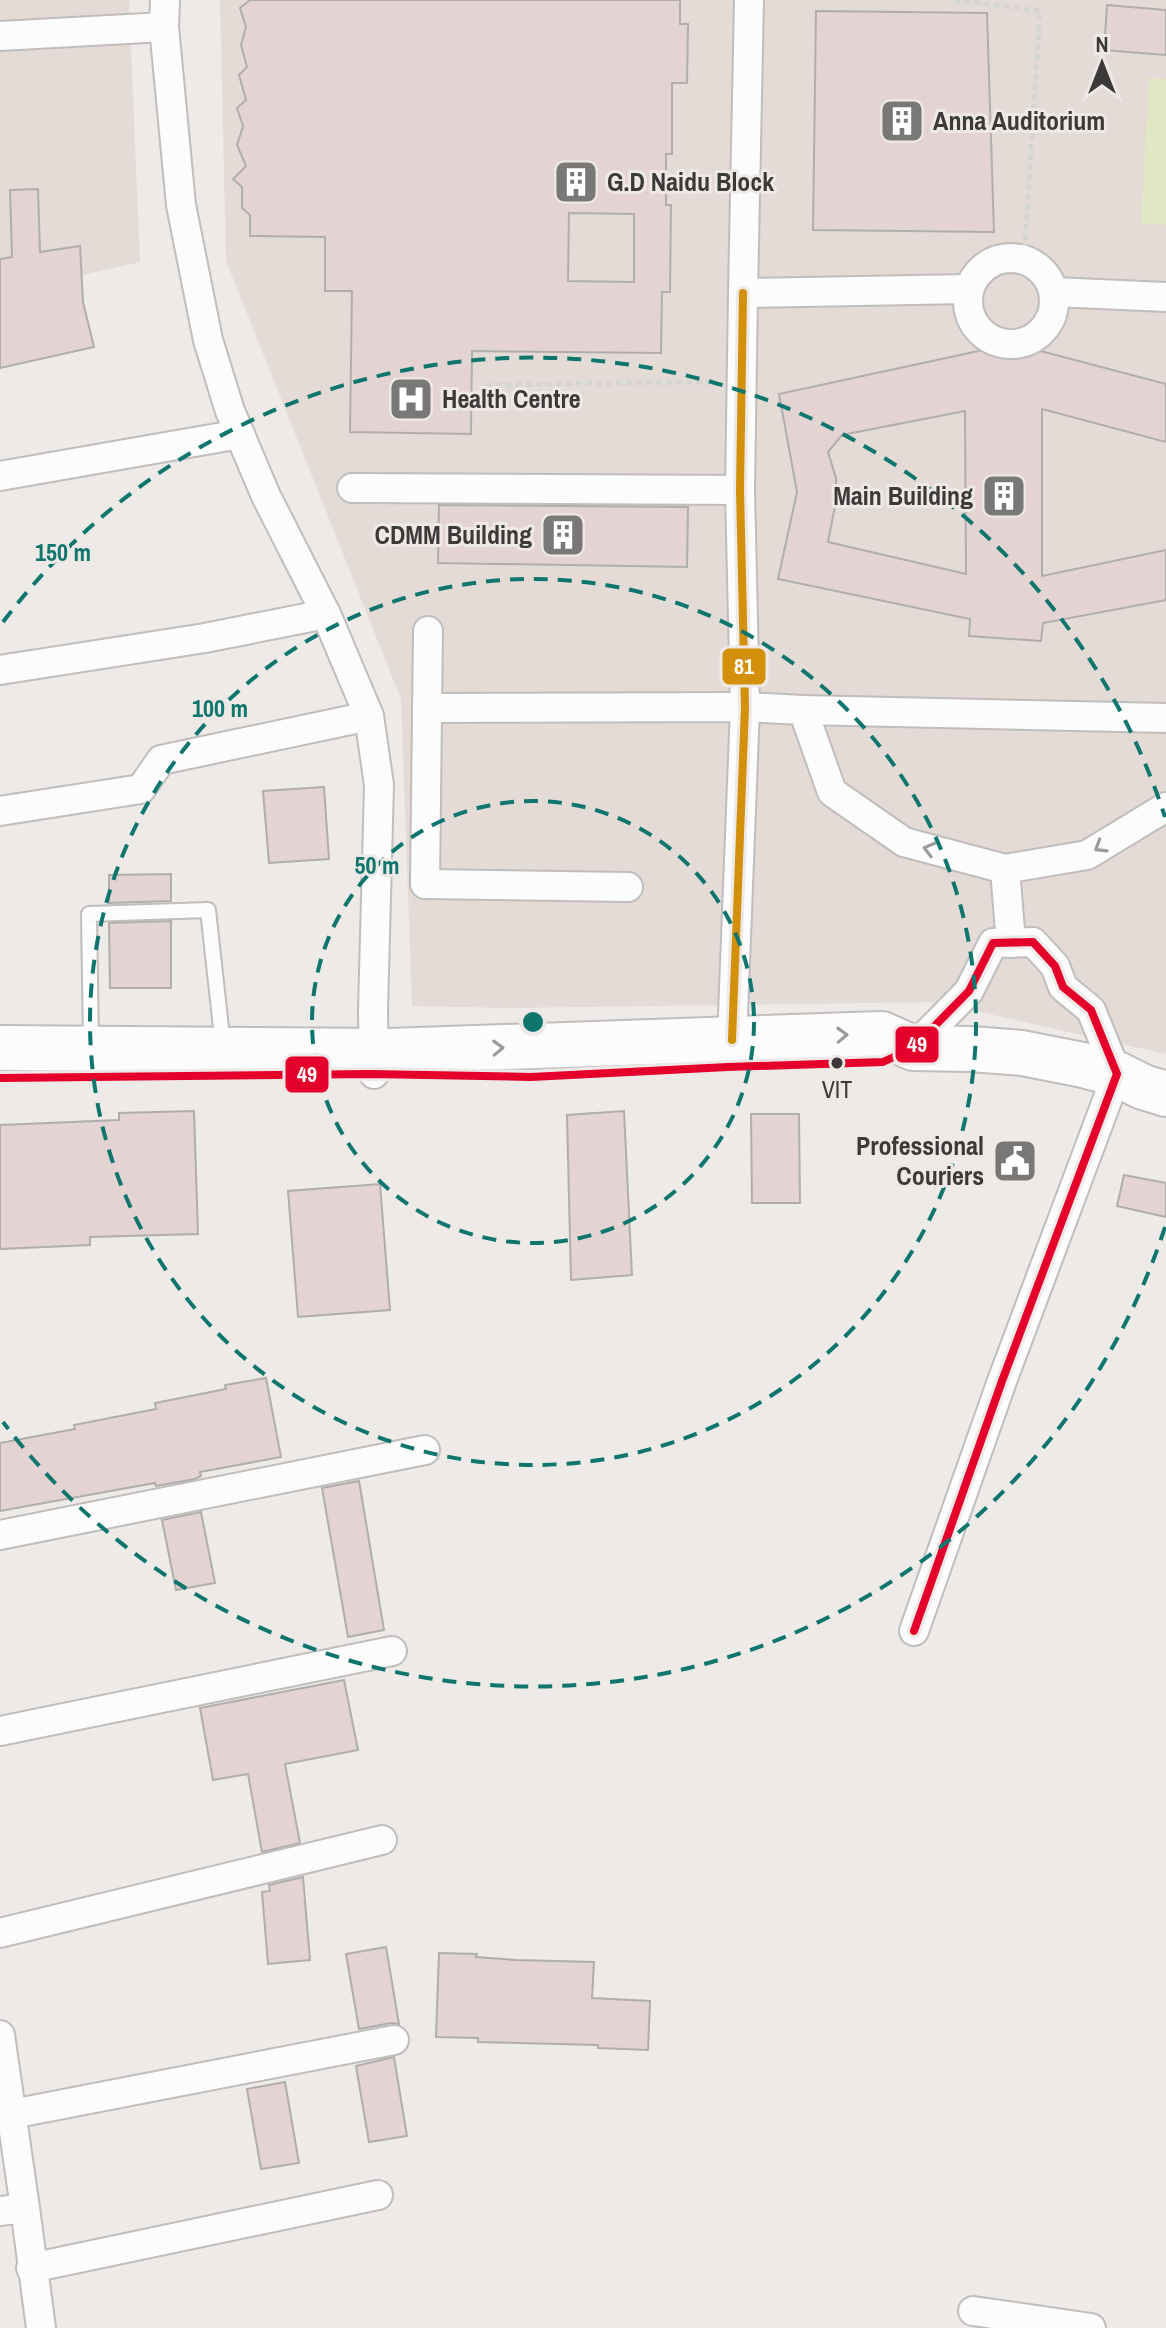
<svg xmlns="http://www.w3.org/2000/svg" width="1166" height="2328" font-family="'Archivo Narrow',sans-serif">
<rect width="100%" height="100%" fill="#edeae8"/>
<!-- built -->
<g fill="#e4dbd7">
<path d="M0,0H129L140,262L0,293Z"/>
<path d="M220,0H1166V1054L936,1002L509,1008L412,1006L401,699L226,261Z"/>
</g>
<!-- green -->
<path fill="#e1e6c4" d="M1149,78L1166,79V225L1141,224Z"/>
<!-- building -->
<g fill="#e3d3d3" stroke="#b0aead" stroke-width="2" fill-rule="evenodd">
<path d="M250,0H680V24H688L687,83H672V154H666V205H671L670,292H662L661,353L472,351L471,434L350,432L352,291H325V237L250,236V215L242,208V187L233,179L246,166L237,145L243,126L237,108L246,100L239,75L247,67L241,45L246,27L240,8ZM569,213L634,214V282L568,281Z"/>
<path d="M1107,5L1166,10V55L1104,50Z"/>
<path d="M816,11L987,13L994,232L813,230Z"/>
<path d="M38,189L40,252L80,246L83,302L94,347L0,368V259L12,257L10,190Z"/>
<path d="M1033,349L1166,384V442L1042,409V576L1166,550V600L1043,623L1041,641L969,636L970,619L778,579L797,492L779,394L983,350ZM965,411L966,574L828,542L836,501V478L828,452L842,435Z"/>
<path d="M439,505L688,507L687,567L438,563Z"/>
<path d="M324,787L329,859L269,863L263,791Z"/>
<path d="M171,874V901L109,903V875Z"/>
<path d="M171,921V988H110L109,923Z"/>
<path d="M194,1111L198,1234L90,1237V1245L0,1249V1125L119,1120V1113Z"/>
<path d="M624,1111L632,1275L571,1280L567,1115Z"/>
<path d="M751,1114H799L800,1203H752Z"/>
<path d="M1124,1175L1166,1183V1217L1117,1206Z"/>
<path d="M380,1184L390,1310L298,1317L288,1191Z"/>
<path d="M266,1378L281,1457L200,1472L201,1476L195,1479L156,1486L155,1483L0,1511V1443L75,1429L74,1425L156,1409L155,1403L226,1389L225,1385Z"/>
<path d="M359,1481L384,1630L348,1637L322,1488Z"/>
<path d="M201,1512L215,1583L176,1590L162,1520Z"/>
<path d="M344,1680L358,1750L285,1764L300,1843L262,1852L248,1774L213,1780L200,1708Z"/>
<path d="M303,1877L310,1960L268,1964L262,1892L270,1891L269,1885Z"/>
<path d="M386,1947L399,2024L391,2023L359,2029L346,1954Z"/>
<path d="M439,1953L477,1954L476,1957L516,1960L594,1962L592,1998L650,2001L648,2050L598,2048V2045L478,2042V2038L436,2037Z"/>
<path d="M394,2057L407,2136L369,2142L356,2066Z"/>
<path d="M285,2082L299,2163L261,2169L247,2089Z"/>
</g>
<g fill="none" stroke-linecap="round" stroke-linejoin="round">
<!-- service casing -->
<g stroke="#c0bdbc" stroke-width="18">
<path id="service" d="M91,1044L89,914L208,910L223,1046"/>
</g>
<!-- minor casing -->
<g stroke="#c0bdbc" stroke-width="32">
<g id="minor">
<path d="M165,0L164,27L181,205L208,340L230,411L266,496L326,614L369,716L379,785L373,1010L374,1074"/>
<path d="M749,0L743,293L969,289"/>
<path d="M0,36L164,27"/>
<circle cx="1011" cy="301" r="43"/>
<path d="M1054,292L1166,297"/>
<path d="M0,476L240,434"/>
<path d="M352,488L740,490"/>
<path d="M428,631L425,884L628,887"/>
<path d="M0,670L205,638L326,614"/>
<path d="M427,708L745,707L803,710L1166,718"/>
<path d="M803,710L832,792L904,842L1005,869L1087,855L1166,807"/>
<path d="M0,811L141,789L161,760L369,716"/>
<path d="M1005,869L1011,943"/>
<path d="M732,1040L745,707L740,490L743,293"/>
<path d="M913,1048L969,991L993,943L1033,942L1055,966L1063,987L1091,1010L1117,1074L1002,1381L914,1631"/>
<path d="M0,1535L425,1450"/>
<path d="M0,1731L392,1651"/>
<path d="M0,1933L382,1840"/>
<path d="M0,2035L25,2208"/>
<path d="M12,2114L394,2040"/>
<path d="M0,2211L25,2208L41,2328"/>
<path d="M31,2268L378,2195"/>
<path d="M973,2311L1091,2328"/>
</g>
</g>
<!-- primary casing -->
<g stroke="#c0bdbc" stroke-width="48">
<path id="primary" d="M0,1048L389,1051L882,1034L913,1048L971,1049L1022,1053L1083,1065L1117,1074L1143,1087L1166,1094"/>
</g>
<!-- path -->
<g stroke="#d5d5d4" stroke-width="5" stroke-dasharray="6 4" stroke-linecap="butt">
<path d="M954,0L1040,11L1024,260"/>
<path d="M973,263L990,251L1007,247"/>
<path d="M486,385L716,382"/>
</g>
<!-- service -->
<use href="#service" stroke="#fcfcfc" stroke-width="14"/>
<!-- minor -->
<use href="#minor" stroke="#fcfcfc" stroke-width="28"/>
<!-- primary -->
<use href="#primary" stroke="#fcfcfc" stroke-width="44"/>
<!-- bus-1 casing -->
<g stroke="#eee9e7" stroke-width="14">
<path id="bus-1" d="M732,1040L745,707L740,490L743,293"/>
</g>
<!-- bus-2 casing -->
<g stroke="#eee9e7" stroke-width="14">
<path id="bus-2" d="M0,1078L370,1074L531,1077L728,1067L883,1062L913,1048L969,991L993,943L1033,942L1055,966L1063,987L1091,1010L1117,1074L1002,1381L914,1631"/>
</g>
<!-- bus-1 -->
<use href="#bus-1" stroke="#d2900b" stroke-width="8"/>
<!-- bus-2 -->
<use href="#bus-2" stroke="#e4002b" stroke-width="8"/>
</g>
<!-- one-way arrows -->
<defs><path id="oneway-chevron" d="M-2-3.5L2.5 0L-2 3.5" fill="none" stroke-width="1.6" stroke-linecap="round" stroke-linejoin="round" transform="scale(2)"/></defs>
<g stroke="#9c9b9a">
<use href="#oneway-chevron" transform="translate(1100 847) rotate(148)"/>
<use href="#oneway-chevron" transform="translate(929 849) rotate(-165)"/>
<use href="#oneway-chevron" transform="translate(842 1035) rotate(-2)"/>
<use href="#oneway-chevron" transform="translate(498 1048) rotate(-2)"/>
</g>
<!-- distance rings -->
<g fill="none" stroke="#0f766e" stroke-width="4" stroke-dasharray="14 10">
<circle cx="533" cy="1022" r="221"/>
<circle cx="533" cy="1022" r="443"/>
<path d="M1165 1227A664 664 0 0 1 3 1422M3 622A664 664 0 0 1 1165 817"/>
</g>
<!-- icons -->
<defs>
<g id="building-square" transform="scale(2.3)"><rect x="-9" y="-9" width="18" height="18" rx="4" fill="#7a7876" stroke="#eee9e7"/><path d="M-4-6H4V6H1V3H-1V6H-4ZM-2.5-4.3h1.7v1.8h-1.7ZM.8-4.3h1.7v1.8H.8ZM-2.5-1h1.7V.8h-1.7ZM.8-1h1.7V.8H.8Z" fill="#fff"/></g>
<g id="hospital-square" transform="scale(2.3)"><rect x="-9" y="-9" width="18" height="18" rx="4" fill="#7a7876" stroke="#eee9e7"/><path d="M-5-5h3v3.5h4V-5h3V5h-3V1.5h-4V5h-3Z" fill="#fff"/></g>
<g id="civic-square" transform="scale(2.3)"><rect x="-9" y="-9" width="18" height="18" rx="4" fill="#7a7876" stroke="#eee9e7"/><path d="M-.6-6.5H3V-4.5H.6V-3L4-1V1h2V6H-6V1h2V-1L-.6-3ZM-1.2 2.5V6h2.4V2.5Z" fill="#fff"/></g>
</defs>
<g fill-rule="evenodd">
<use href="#building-square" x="902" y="121"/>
<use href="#building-square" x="576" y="182"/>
<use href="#hospital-square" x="411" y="399"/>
<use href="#building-square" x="1004" y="496"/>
<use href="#building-square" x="563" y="535"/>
<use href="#civic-square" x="1015" y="1161"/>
</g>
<!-- markers -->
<circle fill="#3c3a39" stroke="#eee9e7" stroke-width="3" cx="837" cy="1063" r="7"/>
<g text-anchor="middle" stroke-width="6" stroke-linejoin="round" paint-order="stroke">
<!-- bus labels -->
<g font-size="24" fill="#3c3a39" stroke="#eee9e7">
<text x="837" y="1098">VIT</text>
</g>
<!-- poi labels -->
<g font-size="26" font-weight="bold" fill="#3c3a39" stroke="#eee9e7" text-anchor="start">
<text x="933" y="130">Anna Auditorium</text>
<text x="607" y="191">G.D Naidu Block</text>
<text x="442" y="408">Health Centre</text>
<text x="973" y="505" text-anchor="end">Main Building</text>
<text x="532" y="544" text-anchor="end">CDMM Building</text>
<text x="984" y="1155" text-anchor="end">Professional<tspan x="984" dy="30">Couriers</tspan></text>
</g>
</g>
<circle cx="533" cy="1022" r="12" fill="#0f766e" stroke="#eee9e7" stroke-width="4"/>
<g font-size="24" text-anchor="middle" font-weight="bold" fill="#0f766e" stroke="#eee9e7" stroke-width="6" stroke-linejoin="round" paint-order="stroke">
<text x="63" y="561">150 m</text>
<text x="220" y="717">100 m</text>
<text x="377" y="874">50 m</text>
</g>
<g stroke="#eee9e7" stroke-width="3">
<rect x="721" y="647" width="46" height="39" rx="8" fill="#d2900b"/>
<rect x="894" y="1025" width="46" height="39" rx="8" fill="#e4002b"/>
<rect x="284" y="1055" width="46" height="39" rx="8" fill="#e4002b"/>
</g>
<g font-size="22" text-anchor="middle" font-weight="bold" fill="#fff">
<text x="744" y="674">81</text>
<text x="917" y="1052">49</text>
<text x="307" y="1082">49</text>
</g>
<!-- north arrow -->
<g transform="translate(1102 64)" stroke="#eee9e7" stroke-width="6" paint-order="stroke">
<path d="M0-6L14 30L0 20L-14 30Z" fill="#3c3a39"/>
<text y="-12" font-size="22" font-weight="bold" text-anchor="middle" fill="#3c3a39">N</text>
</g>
</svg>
